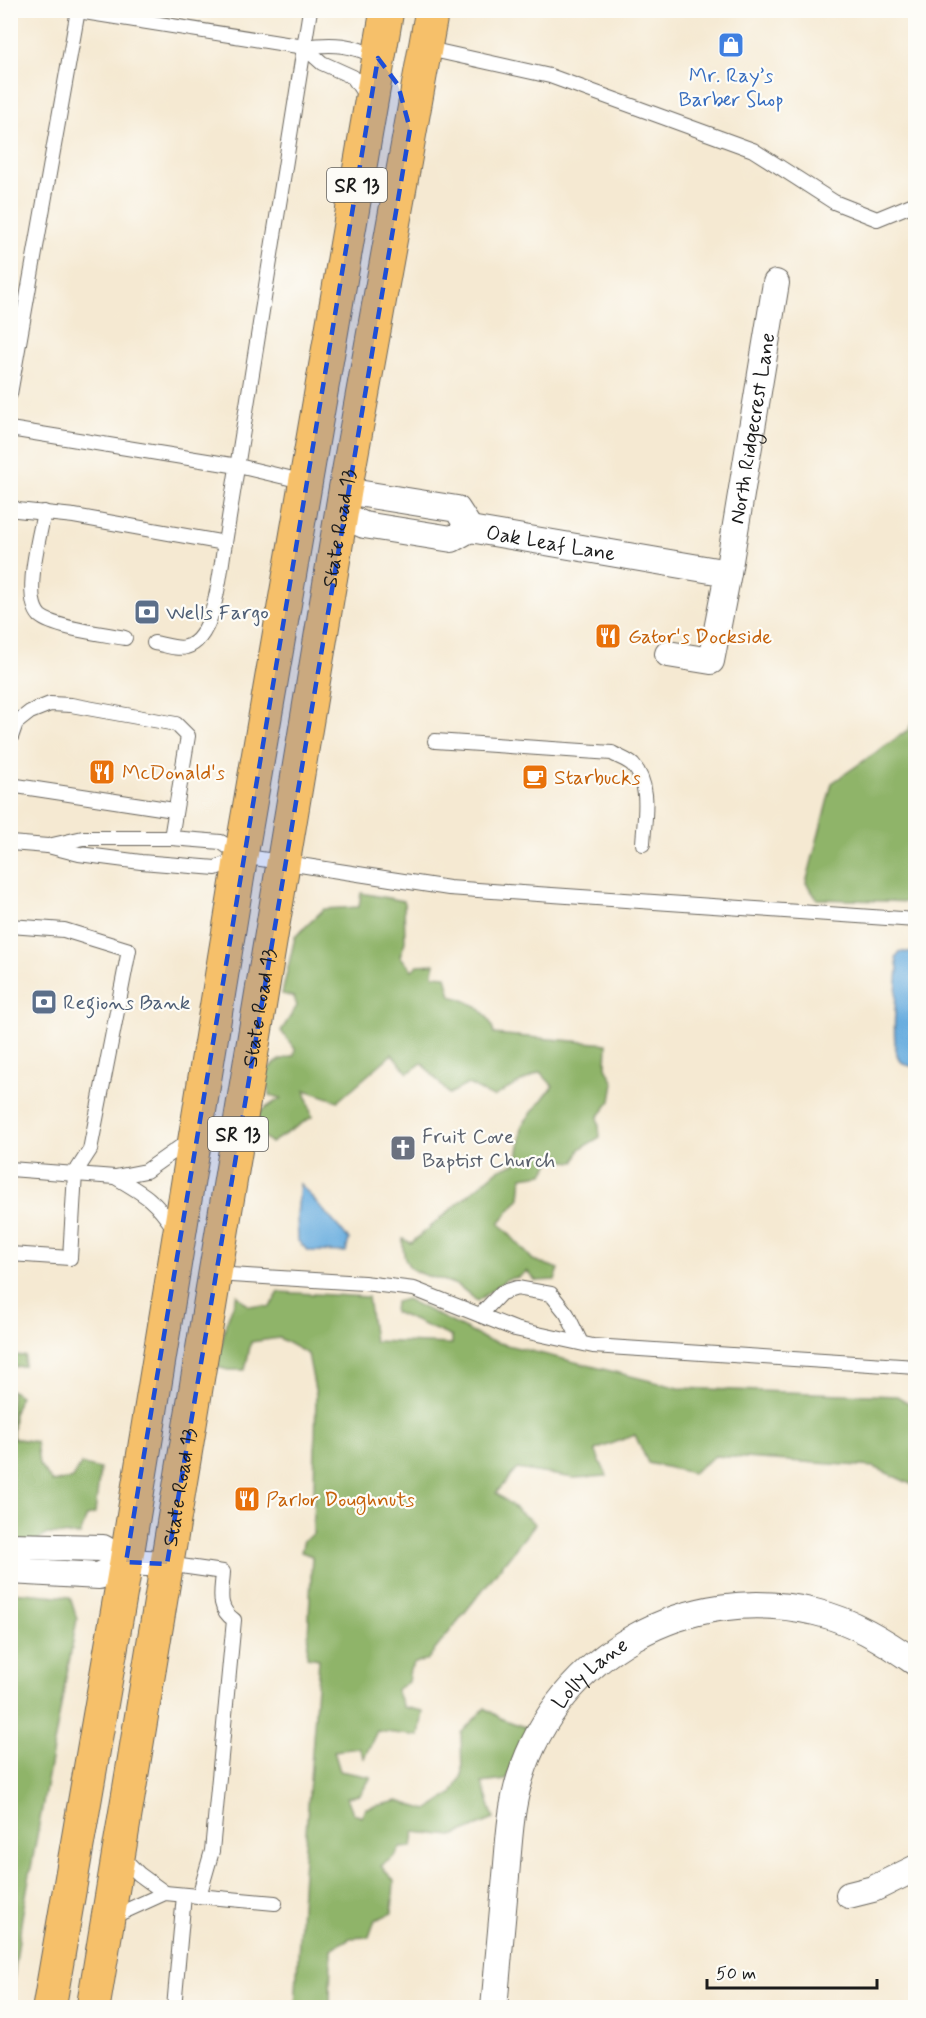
<svg xmlns="http://www.w3.org/2000/svg" width="926" height="2018" font-family="Mynerve,sans-serif">
<rect width="100%" height="100%" fill="#fdfcf7"/>
<filter id="ink" filterUnits="userSpaceOnUse"><feTurbulence type="fractalNoise" baseFrequency=".0167" numOctaves="2"/><feDisplacementMap in="SourceGraphic" scale="12" xChannelSelector="R" yChannelSelector="G"/><feConvolveMatrix kernelMatrix="1 2 1 2 8 2 1 2 1" color-interpolation-filters="sRGB"/></filter>
<filter id="wash" filterUnits="userSpaceOnUse"><feTurbulence type="fractalNoise" baseFrequency=".008" numOctaves="4" result="noise"/><feDisplacementMap in="SourceGraphic" scale="24" xChannelSelector="R" yChannelSelector="G"/><feGaussianBlur stdDeviation="1.35" result="paint"/><feColorMatrix in="noise" values="0 0 0 0 0 0 0 0 0 0 0 0 0 0 0 0 0 1.4 0 .05"/><feComposite in="paint" operator="in"/></filter>
<g filter="url(#wash)">
<rect width="100%" height="100%" fill="#f5e9d2"/>
<!-- forest -->
<g fill="#8fb469" stroke="#566842" stroke-width="1.5">
<path d="M915,719V902L817,899L806,883L832,783L908,730Z"/>
<path d="M361,893L404,901L405,942L400,956L412,970L418,965L434,964L433,975L446,976L451,996C472,1001 490,1011 494,1034L607,1044L606,1067L614,1083L611,1101L598,1117L600,1137L580,1149L575,1162L552,1160L543,1174L522,1177L520,1198L499,1223L533,1260L559,1269L555,1280L536,1281L527,1271L519,1277L507,1279L477,1301C471,1296 465,1290 458,1286C429,1271 401,1282 403,1239L411,1243L498,1170L518,1162L522,1125L553,1086L540,1072L493,1097L468,1084L449,1094L422,1063L408,1073L392,1054L338,1101L305,1090L312,1117L271,1143L259,1133L258,1113L281,1098L269,1095L265,1072L279,1060L294,1056L295,1049L281,1031L297,1006L294,997L282,994L295,937L324,909L359,907Z"/>
<path d="M279,1292L368,1297L374,1341L452,1344V1337L394,1312L395,1302L406,1299L487,1340L679,1388L897,1396L915,1407V1486L874,1467L715,1456L692,1473L648,1463L635,1435L595,1450L607,1476L574,1478L517,1469L496,1493L535,1524L427,1660L415,1663L410,1669L408,1682L396,1690L403,1707L423,1711L419,1736L377,1731L364,1758L359,1748L334,1751L340,1771L371,1777L360,1795L347,1797L353,1813L361,1817L366,1808L398,1801L427,1810L452,1794L462,1775L461,1733L485,1708L502,1719L531,1729L506,1780L482,1783L494,1819L453,1836L414,1832L412,1847L400,1848L395,1856L381,1866L394,1881L392,1913L375,1920L369,1937L350,1938L331,1949L330,2005L352,2007H295L303,1872L319,1659L307,1657L312,1556L301,1552L304,1540L313,1534L316,1395L308,1354L279,1338L251,1342L245,1370H228L217,1367L226,1323L237,1295L248,1305L270,1307Z"/>
<path d="M11,1355L25,1356L24,1366L11,1367Z"/>
<path d="M11,1390L20,1396L14,1412L13,1438L36,1442L39,1464L52,1482L72,1479L81,1464L100,1469L95,1514L87,1516L80,1535L47,1534L11,1561Z"/>
<path d="M11,1592L70,1597L77,1619L22,1917L11,1998Z"/>
</g>
<!-- water -->
<g fill="#69addf" stroke="#42647e" stroke-width="1.5">
<path d="M900,952H915V1067C909,1066 903,1065 899,1059C890,1046 897,985 898,968L896,958Z"/>
<path d="M300,1184L349,1239L346,1252L308,1251L298,1241L297,1215Z"/>
</g>
</g>
<g filter="url(#ink)">
<g fill="none" stroke-linecap="round" stroke-linejoin="round">
<!-- service casing -->
<g stroke="#68645c" stroke-width="16">
<g id="service">
<path d="M78,11L304,47C333,43 352,44 378,58"/>
<path d="M304,47L322,63L353,77L368,99"/>
<path d="M424,48L550,76L753,150L834,202L877,219L916,203"/>
<path d="M10,394L78,10"/>
<path d="M10,429L238,466L306,482"/>
<path d="M10,505L17,510L74,516L225,543L310,10"/>
<path d="M44,512C40,535 22,598 40,616C54,628 105,634 125,638"/>
<path d="M154,643C163,644 177,650 186,647C216,639 220,569 225,543"/>
<path d="M10,740L16,723L30,712L50,704L71,705L176,724L188,736L171,838"/>
<path d="M435,741L612,753C618,757 628,760 633,765C652,786 644,819 643,844"/>
<path d="M10,785L174,810"/>
<path d="M10,843L48,846L79,854L141,862L216,868L240,857"/>
<path d="M48,846L83,838H171L221,842L241,856L449,888L916,920"/>
<path d="M10,926L64,930L129,950L90,1150L75,1173L70,1258L10,1254"/>
<path d="M10,1169L115,1177L146,1171L190,1140"/>
<path d="M115,1177C146,1195 155,1200 175,1230"/>
<path d="M215,1274L364,1283L414,1289L515,1329L593,1346L916,1367"/>
<path d="M480,1315L501,1293L517,1288L551,1294L567,1314L581,1343"/>
<path d="M167,1564L223,1572C222,1591 216,1608 234,1620L212,1851L199,1896"/>
<path d="M121,1856L139,1874L165,1893"/>
<path d="M110,1918L165,1893L275,1903"/>
<path d="M174,2008L184,1895"/>
</g>
</g>
<!-- minor casing -->
<g stroke="#68645c" stroke-width="28">
<g id="minor">
<path d="M345,491L457,509L470,529"/>
<path id="s1" d="M342,515L364,525L452,539L470,529L728,573"/>
<path id="s2" d="M668,654L711,661L728,573L776,283"/>
<path d="M10,1546L103,1548L126,1562L167,1564"/>
<path d="M10,1571L99,1576L126,1562"/>
<path d="M849,1895L873,1889L916,1868"/>
<path id="s3" d="M494,2008C498,1964 502,1920 506,1876C509,1843 510,1810 520,1778C559,1653 689,1582 815,1612C851,1620 885,1641 916,1663"/>
</g>
</g>
<!-- primary casing -->
<g stroke="#68645c" stroke-width="35">
<g id="primary">
<path d="M49,2008L126,1562L241,856L387,10"/>
<path id="s4" d="M93,2008L345,491L432,10"/>
</g>
</g>
<!-- service -->
<use href="#service" stroke="#fff" stroke-width="14"/>
<!-- minor -->
<use href="#minor" stroke="#fff" stroke-width="26"/>
<!-- primary -->
<use href="#primary" stroke="#f6c06b" stroke-width="33"/>
</g>
</g>
<!-- marked area -->
<path fill="#1d4ed8" fill-opacity="0.2" stroke="#1d4ed8" stroke-width="4.5" stroke-dasharray="12 8" stroke-linejoin="round" d="M378,58L398,85L410,129L167,1564L126,1562Z"/>
<!-- icons -->
<defs>
<g id="shop-square" transform="scale(1.35)"><rect x="-9" y="-9" width="18" height="18" rx="4" fill="#3f7fe0" stroke="#fdfcf7"/><path d="M-5-2.5h2.3a2.7 3.5 0 0 1 5.4 0H5L5.5 6h-11ZM-1.5-2.5h3a1.5 2.3 0 0 0-3 0Z" fill="#fff"/></g>
<g id="bank-square" transform="scale(1.35)"><rect x="-9" y="-9" width="18" height="18" rx="4" fill="#5c6f8a" stroke="#fdfcf7"/><path d="M-6-4H6V4H-6ZM0-2.3a2.3 2.3 0 1 0 0 4.6a2.3 2.3 0 1 0 0-4.6Z" fill="#fff"/></g>
<g id="restaurant-square" transform="scale(1.35)"><rect x="-9" y="-9" width="18" height="18" rx="4" fill="#e8710a" stroke="#fdfcf7"/><path d="M-5-6h1v4h1v-4h1v4h1v-4h1v5L-1.5 .5V6h-2V.5L-5-1ZM5-6V6H3V1.5H1.5Q1.5-4 5-6Z" fill="#fff"/></g>
<g id="cafe-square" transform="scale(1.35)"><rect x="-9" y="-9" width="18" height="18" rx="4" fill="#e8710a" stroke="#fdfcf7"/><path d="M-5.5-4.5H6V0H3Q3 3.5 0 3.5H-2.5Q-5.5 3.5-5.5 0ZM3-3.2v2h1.7v-2ZM-6 4.5H4V6H-6Z" fill="#fff"/></g>
<g id="church-square" transform="scale(1.35)"><rect x="-9" y="-9" width="18" height="18" rx="4" fill="#6b7280" stroke="#fdfcf7"/><path d="M-1.2-6h2.4v3.5h3.3v2.4h-3.3V6h-2.4V-.1h-3.3v-2.4h3.3Z" fill="#fff"/></g>
</defs>
<g fill-rule="evenodd">
<use href="#shop-square" x="731" y="45"/>
<use href="#bank-square" x="147" y="612"/>
<use href="#restaurant-square" x="608" y="636"/>
<use href="#restaurant-square" x="102" y="772"/>
<use href="#cafe-square" x="535" y="777"/>
<use href="#bank-square" x="44" y="1002"/>
<use href="#church-square" x="403" y="1148"/>
<use href="#restaurant-square" x="247" y="1499"/>
</g>
<g text-anchor="middle" stroke-width="4.5" stroke-linejoin="round" paint-order="stroke">
<!-- shield labels -->
<g fill="#fdfcf7" stroke="#605f5e" stroke-width="1.5">
<rect x="327" y="168" width="60" height="34" rx="4.5"/>
<rect x="208" y="1117" width="60" height="34" rx="4.5"/>
</g>
<g font-size="20" font-weight="bold" fill="#1c1c1c">
<text x="357" y="192">SR 13</text>
<text x="238" y="1141">SR 13</text>
</g>
<!-- shop labels -->
<g font-size="21" fill="#366cbe" stroke="#fdfcf7">
<text x="731" y="82">Mr. Ray’s<tspan x="731" dy="24">Barber Shop</tspan></text>
</g>
<!-- street labels -->
<g font-size="21" fill="#1c1c1c" stroke="#fdfcf7">
<text dy="7" stroke="none"><textPath href="#s2" startOffset="280">North Ridgecrest Lane</textPath></text>
<text dy="7" stroke="none"><textPath href="#s4" startOffset="1500">State Road 13</textPath></text>
<text dy="7" stroke="none"><textPath href="#s1" startOffset="216">Oak Leaf Lane</textPath></text>
<text dy="7" stroke="none"><textPath href="#s4" startOffset="1014">State Road 13</textPath></text>
<text dy="7" stroke="none"><textPath href="#s4" startOffset="528">State Road 13</textPath></text>
<text dy="7" stroke="none"><textPath href="#s3" startOffset="360">Lolly Lane</textPath></text>
</g>
<!-- service labels -->
<g font-size="21" fill="#4e5e75" stroke="#fdfcf7" text-anchor="start">
<text x="166" y="619">Wells Fargo</text>
<text x="63" y="1009">Regions Bank</text>
</g>
<!-- food labels -->
<g font-size="21" fill="#c56008" stroke="#fdfcf7" text-anchor="start">
<text x="628" y="643">Gator's Dockside</text>
<text x="122" y="779">McDonald's</text>
<text x="554" y="784">Starbucks</text>
<text x="266" y="1506">Parlor Doughnuts</text>
</g>
<!-- worship labels -->
<g font-size="21" fill="#5b616d" stroke="#fdfcf7" text-anchor="start">
<text x="422" y="1143">Fruit Cove<tspan x="422" dy="24">Baptist Church</tspan></text>
</g>
</g>
<!-- margin -->
<rect width="926" height="2018" fill="none" stroke="#fdfcf7" stroke-width="36"/>
<!-- scale -->
<path d="M707 1979v9h170v-9" fill="none" stroke="#1c1c1c" stroke-width="3"/>
<text x="716" y="1979" font-size="18" fill="#1c1c1c" stroke="#fdfcf7" stroke-width="4.5" paint-order="stroke">50 m</text>
</svg>
